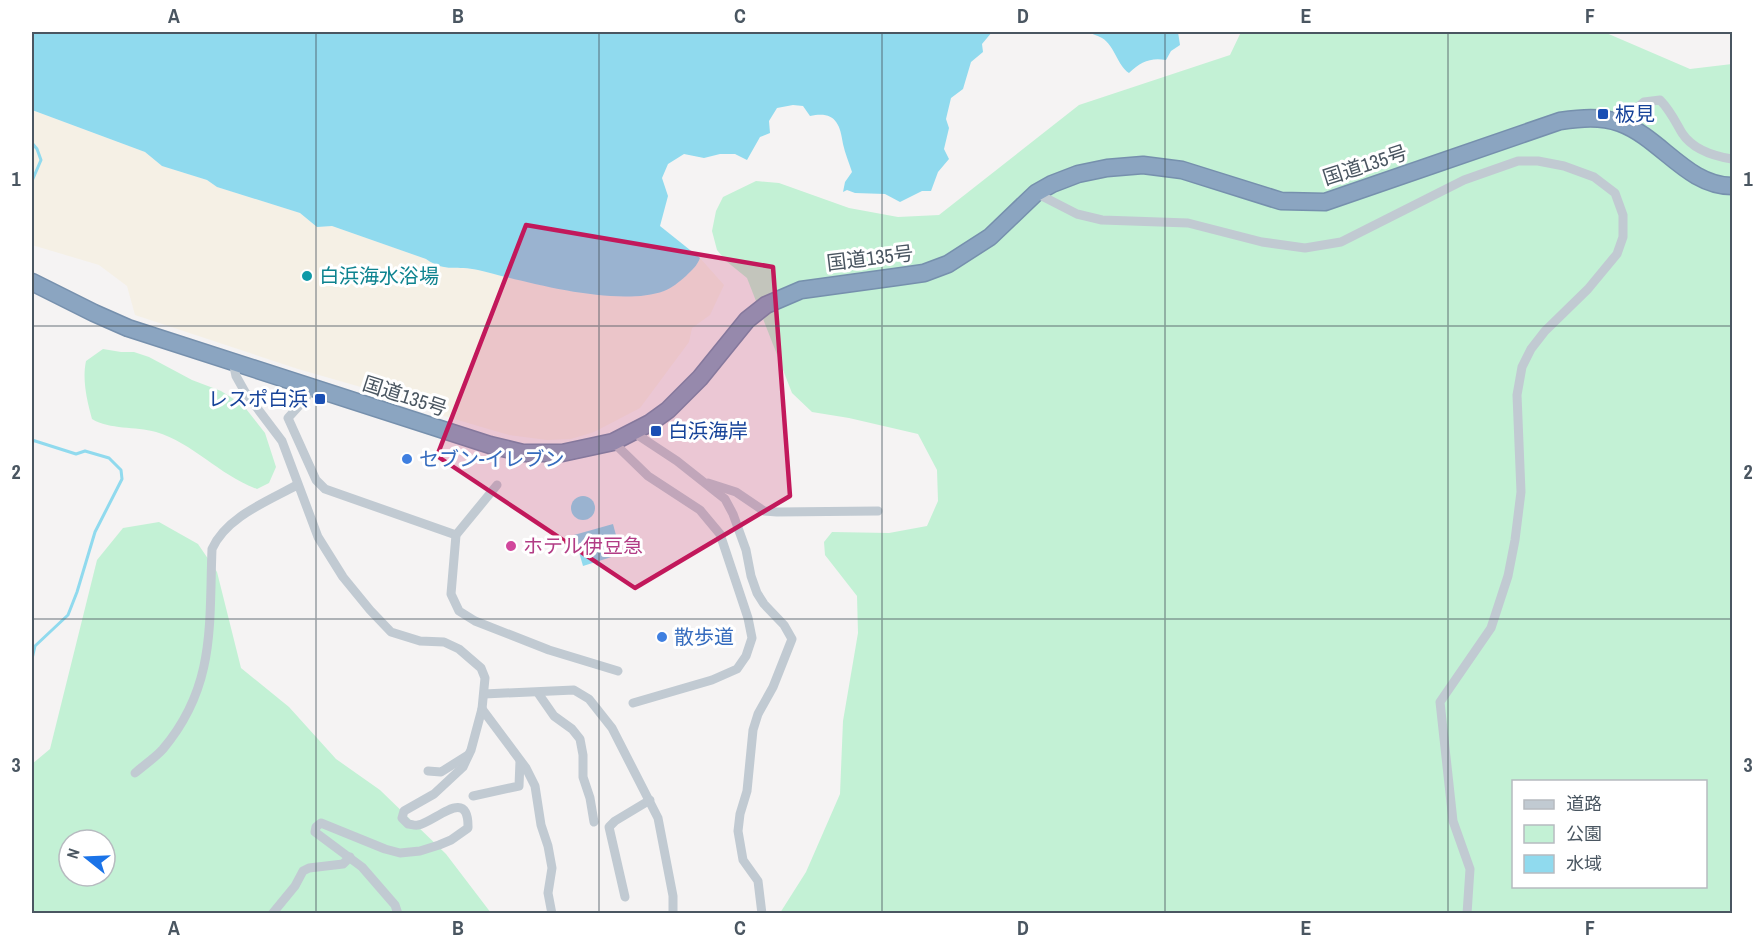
<svg xmlns="http://www.w3.org/2000/svg" width="1764" height="945" font-family="'Archivo Narrow','Noto Sans JP',sans-serif">
<rect width="100%" height="100%" fill="#f5f3f3"/>
<!-- green -->
<g fill="#c3f1d5" fill-rule="evenodd">
<path d="M1241,32H1604L1690,69L1732,64V913H780L806,872L840,794L843,721L858,633L857,596L825,555L824,542L832,532L889,533L927,526L938,501L937,470L918,434L849,418L812,412L792,393L747,278L726,261L717,250L712,231L716,211L723,197L756,181L779,183L849,208L898,217L939,215L1079,105L1230,55ZM1514,782H1706V886H1514Z"/>
<path d="M103,349L121,352H134L149,357L192,380L221,391L243,405L265,433L276,467L269,483L257,489C219,475 193,443 156,432C135,426 110,430 92,419C87,401 82,380 86,361Z"/>
<path d="M159,522L198,544L217,572L241,668L289,707L336,759L380,790L446,854L491,913L32,914V764L50,749L97,560L123,528ZM69,840H105V876H69Z"/>
</g>
<!-- sand -->
<path fill="#f5f0e5" d="M32,110L145,152L162,166L207,180L217,187L300,213L317,227L332,226L426,259C446,273 457,265 478,270C526,282 617,308 664,291C672,288 679,282 686,276C692,270 697,266 700,258L724,285L710,315L692,328L689,342L640,408L594,432L571,439L547,440L509,435L444,416L406,400L298,369L135,315L127,286L99,265L32,245Z"/>
<!-- water -->
<g fill="#90daee">
<path d="M32,32H992L982,44L983,52L971,62L963,89L951,98L946,119L949,128L944,149L949,159L938,172L931,191H922L900,202L885,194L855,193L847,190L843,192L845,182L852,172C849,163 845,153 843,144C840,122 834,111 810,116L803,106L793,105L777,108L769,121L770,133L760,137L747,160L735,154H720L704,158L684,154L668,164L662,178L668,196L660,226L700,258C697,266 692,270 686,276C679,282 672,288 664,291C617,308 526,282 478,270C457,265 446,273 426,259L332,226L317,227L300,213L217,187L207,180L162,166L145,152L32,110Z"/>
<path d="M1089,32H1178L1180,45L1171,51L1166,60C1151,57 1140,62 1129,73C1117,65 1115,46 1102,38C1097,35 1093,35 1089,32Z"/>
<circle cx="583" cy="508" r="12"/>
<path d="M613,524L621,554L583,566L574,535Z"/>
</g>
<g fill="none" stroke-linecap="round" stroke-linejoin="round">
<!-- stream -->
<g stroke="#90daee" stroke-width="3">
<path d="M32,143L37,149L41,160L32,181"/>
<path d="M32,440L76,454L85,451L109,458L121,470L122,479L95,532L77,592L68,615L35,646L32,659"/>
</g>
<!-- highway casing -->
<g stroke="#7690ad" stroke-width="19">
<path id="highway" d="M32,282L94,313L128,328L490,445L523,453H562L613,442L650,423L668,410L700,378L747,320L766,305L801,290L896,277L924,273L948,264L990,237L1036,193L1052,184L1078,174L1107,168L1143,165L1182,170L1281,201L1325,202L1560,121C1581,118 1600,116 1620,123C1661,138 1687,186 1732,186"/>
</g>
<!-- street -->
<g stroke="#c1cad2" stroke-width="9">
<path d="M1619,123L1644,102L1660,100C1670,110 1675,121 1682,133C1693,150 1713,156 1732,159"/>
<path d="M1036,193L1077,214L1102,220L1188,223L1262,242L1305,248L1341,242L1464,180L1518,161H1538L1564,166L1594,177L1615,193L1623,215V237L1617,254L1588,289L1545,331L1531,349L1522,367L1517,395L1521,492L1515,540L1508,576L1491,628L1440,702L1453,821L1470,869L1467,914"/>
<path d="M233,362L236,376L245,392L282,441L318,537L343,577L370,610L391,632L420,641L444,642L459,649L481,668L485,678L482,709L471,750L463,767L434,794L404,811L402,818L408,824C411,824 415,826 418,825C434,823 469,785 468,828L451,840L439,845L420,851L400,853L385,849L321,823L316,827L315,832L362,867L395,905L398,914"/>
<path d="M311,387L306,398L288,418L316,480L325,489L456,535"/>
<path d="M633,432L677,461L725,499L733,514L746,550L751,576L757,593L764,604L784,625L792,639L773,687L758,714L753,730L747,791L740,814L738,831L743,860L758,881L762,914"/>
<path d="M613,442L648,476L700,510L720,534L748,618L752,638L746,656L737,669L712,680L633,703"/>
<path d="M708,483L736,492L764,511L777,512L878,511"/>
<path d="M497,485L456,535L451,594L459,611L475,621L549,650L618,671"/>
<path d="M538,693L554,716L572,729L580,739L583,755V777L590,798L594,822"/>
<path d="M484,694L574,690L589,699L612,728L658,818L673,896V914"/>
<path d="M482,709L526,768L535,786L541,825L548,846L552,868L548,893L552,914"/>
<path d="M428,771L441,772L468,755"/>
<path d="M135,773C144,765 155,758 163,749C216,686 209,625 212,549C226,517 268,501 297,485"/>
<path d="M473,796L519,786L520,761"/>
<path d="M625,897L609,827L615,821L650,800"/>
<path d="M272,914L295,886L303,871L309,868L343,864L350,857"/>
</g>
<!-- highway -->
<use href="#highway" stroke="#8ba5c1" stroke-width="16"/>
</g>
<!-- marked area -->
<path fill="#c2185b" fill-opacity="0.2" stroke="#c2185b" stroke-width="4.5" stroke-linejoin="round" d="M526,225L773,267L790,496L635,588L437,456Z"/>
<!-- grid -->
<path fill="none" stroke="#4a5661" stroke-width="1.5" stroke-opacity="0.55" d="M316,32V914M599,32V914M882,32V914M1165,32V914M1448,32V914M32,326H1732M32,619H1732"/>
<!-- markers -->
<g fill="#1a4fb4" stroke="#fff" stroke-width="2">
<rect x="1597" y="108" width="12" height="12" rx="3"/>
<rect x="314" y="393" width="12" height="12" rx="3"/>
<rect x="650" y="425" width="12" height="12" rx="3"/>
</g>
<circle fill="#0f9aa8" stroke="#fff" stroke-width="2" cx="307" cy="276" r="6"/>
<g fill="#3f7fe0" stroke="#fff" stroke-width="2">
<circle cx="407" cy="459" r="6"/>
<circle cx="662" cy="637" r="6"/>
</g>
<circle fill="#d1479c" stroke="#fff" stroke-width="2" cx="511" cy="546" r="6"/>
<g text-anchor="middle" stroke-width="6" stroke-linejoin="round" paint-order="stroke">
<!-- transit labels -->
<g font-size="20" fill="#164399" stroke="#fff" text-anchor="start">
<text x="1615" y="121">板見</text>
<text x="308" y="406" text-anchor="end">レスポ白浜</text>
<text x="668" y="438">白浜海岸</text>
</g>
<!-- street labels -->
<g font-size="20" fill="#4a5661" stroke="#fff">
<text transform="translate(1365 165) rotate(-18)" y="7">国道135号</text>
<text transform="translate(870 258) rotate(-7)" y="7">国道135号</text>
<text transform="translate(405 396) rotate(18)" y="7">国道135号</text>
</g>
<!-- culture labels -->
<g font-size="20" fill="#0d838f" stroke="#fff" text-anchor="start">
<text x="319" y="283">白浜海水浴場</text>
</g>
<!-- shop labels -->
<g font-size="20" fill="#366cbe" stroke="#fff" text-anchor="start">
<text x="419" y="466">セブン-イレブン</text>
<text x="674" y="644">散歩道</text>
</g>
<!-- hotel labels -->
<g font-size="20" fill="#b23c85" stroke="#fff" text-anchor="start">
<text x="523" y="553">ホテル伊豆急</text>
</g>
</g>
<!-- border -->
<rect width="1764" height="945" fill="none" stroke="#ffffff" stroke-width="66"/>
<!-- legend -->
<rect x="1512" y="780" width="195" height="108" fill="#ffffff" stroke="#b7bbc0" stroke-width="1.5"/>
<rect x="1524" y="800" width="30" height="9" fill="#c1cad2" stroke="#b7bbc0" stroke-width="1.5"/>
<text x="1566" y="810" font-size="18" fill="#4a5661">道路</text>
<rect x="1524" y="825" width="30" height="18" fill="#c3f1d5" stroke="#b7bbc0" stroke-width="1.5"/>
<text x="1566" y="840" font-size="18" fill="#4a5661">公園</text>
<rect x="1524" y="855" width="30" height="18" fill="#90daee" stroke="#b7bbc0" stroke-width="1.5"/>
<text x="1566" y="870" font-size="18" fill="#4a5661">水域</text>
<!-- north arrow -->
<g transform="translate(87 858) rotate(288)"><circle r="28" fill="#ffffff" stroke="#b7bbc0" stroke-width="1.5"/>
<path d="M0-4.5L10 22L0 15L-10 22Z" fill="#1a73e8"/>
<text y="-9" font-size="16" font-weight="bold" text-anchor="middle" fill="#4a5661">N</text>
</g>
<rect x="33" y="33" width="1698" height="879" fill="none" stroke="#4a5661" stroke-width="2"/>
<g font-size="20" text-anchor="middle" font-weight="bold" fill="#4a5661">
<text x="174" y="23">A</text>
<text x="458" y="23">B</text>
<text x="740" y="23">C</text>
<text x="1023" y="23">D</text>
<text x="1306" y="23">E</text>
<text x="1590" y="23">F</text>
<text x="16" y="186">1</text>
<text x="1748" y="186">1</text>
<text x="16" y="479">2</text>
<text x="1748" y="479">2</text>
<text x="16" y="772">3</text>
<text x="1748" y="772">3</text>
<text x="174" y="935">A</text>
<text x="458" y="935">B</text>
<text x="740" y="935">C</text>
<text x="1023" y="935">D</text>
<text x="1306" y="935">E</text>
<text x="1590" y="935">F</text>
</g>
</svg>
